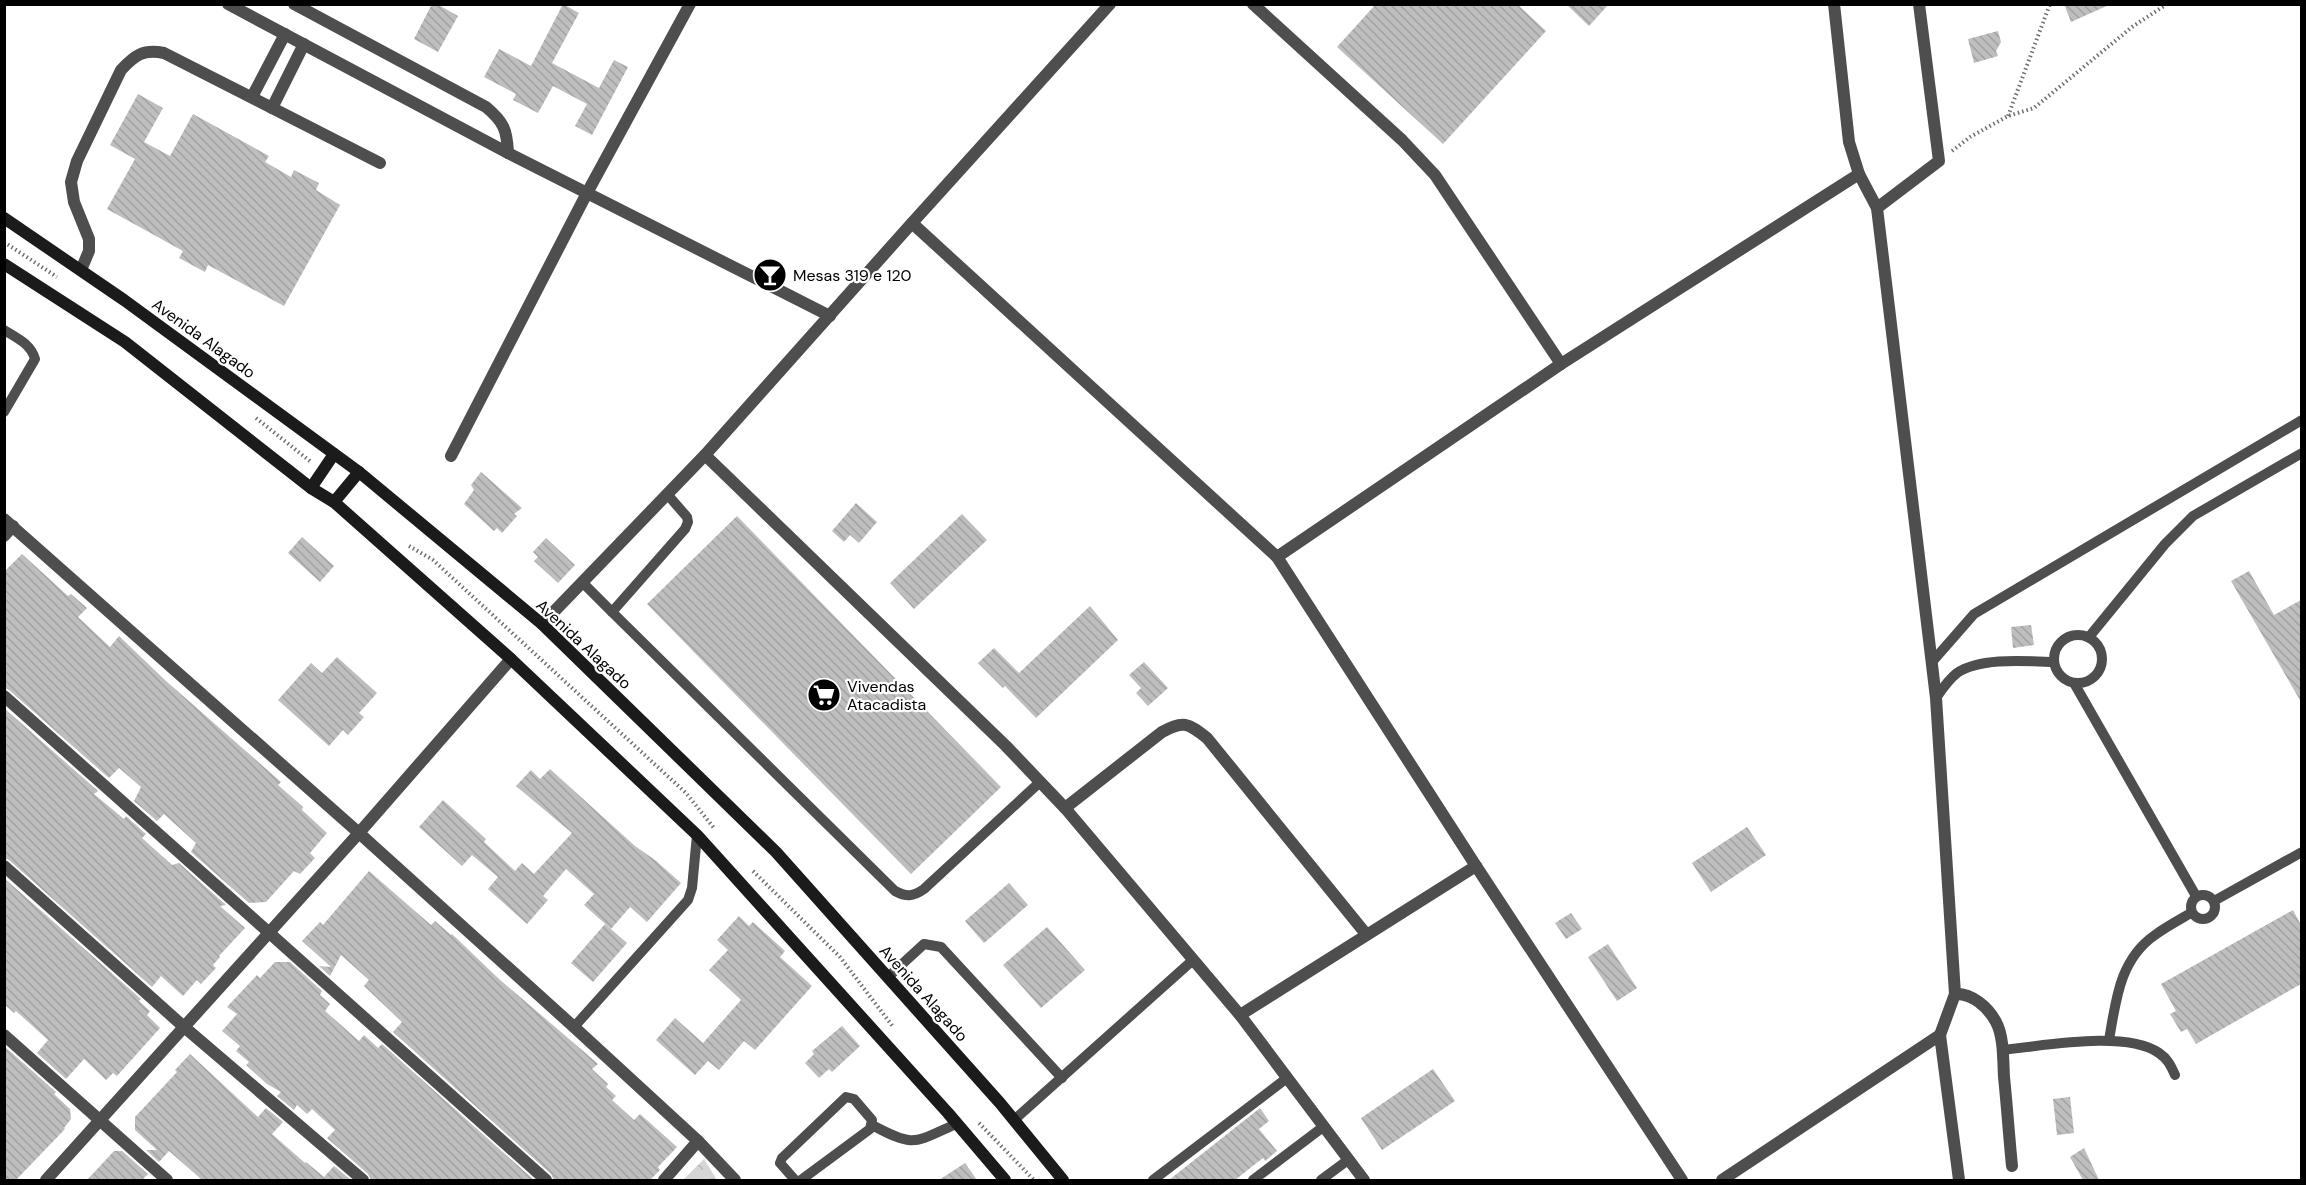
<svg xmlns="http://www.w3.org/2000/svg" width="2306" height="1185" font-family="'DM Sans',sans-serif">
<defs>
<pattern id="park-crowns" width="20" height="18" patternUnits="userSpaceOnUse" patternTransform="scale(1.5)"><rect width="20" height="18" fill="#d5d5d5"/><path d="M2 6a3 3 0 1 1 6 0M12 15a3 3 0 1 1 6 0" fill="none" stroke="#b5b5b5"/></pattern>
<pattern id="building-back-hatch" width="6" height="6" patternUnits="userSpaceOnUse" patternTransform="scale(1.5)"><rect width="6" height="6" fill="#bebebe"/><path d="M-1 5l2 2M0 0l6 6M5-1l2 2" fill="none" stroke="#a2a2a2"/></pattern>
</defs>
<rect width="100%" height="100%" fill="#fff"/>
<!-- park -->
<path fill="url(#park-crowns)" d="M704,1159L717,1180H683Z"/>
<!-- building -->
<g fill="url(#building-back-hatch)">
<path d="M432,4H437L458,16L438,52L414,39Z"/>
<path d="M563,4L579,13L552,63L599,88L614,60L628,67L592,135L575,126L587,104L553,86L538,113L513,100L516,94L484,77L499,49L531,66Z"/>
<path d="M1376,4H1517L1546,31L1443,144L1337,47Z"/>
<path d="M1566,4H1609L1589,26Z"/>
<path d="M2064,4H2111L2071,22Z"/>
<path d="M1998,31L2001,42L1996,51L1998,56L1974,63L1968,39Z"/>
<path d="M138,94L163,108L144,142L170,156L193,114L269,156L265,162L291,177L294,170L319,183L316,190L340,205L284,306L208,265L205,272L179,258L183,251L107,209L135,159L110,145Z"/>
<path d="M481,472L522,508L514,514L517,516L502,533L497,528L494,531L464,504L474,490L471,485Z"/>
<path d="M856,503L877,522L859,543L850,535L844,542L832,531Z"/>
<path d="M962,514L987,540L914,609L890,583Z"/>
<path d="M737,516L1001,787L911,874L647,604Z"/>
<path d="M302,537L334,566L320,582L288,553Z"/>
<path d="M546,538L575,565L558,583L534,561L538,557L533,552Z"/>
<path d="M22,554L68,596L71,594L87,608L78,617L110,647L119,636L166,681L281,782L278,785L303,807L302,810L327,833L310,853L315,858L300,874L294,871L266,902L249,903L191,852L196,843L164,814L157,821L134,801L141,787L119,768L109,778L9,690L4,688V572Z"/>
<path d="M2249,571L2274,615L2301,600V702L2231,581Z"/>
<path d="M1090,606L1118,640L1036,718L1005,686L1003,688L978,663L994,648L1019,673Z"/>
<path d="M2031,625L2034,645L2013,648L2011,627Z"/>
<path d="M337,657L377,693L359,713L364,717L348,735L343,730L329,746L278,700L311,663L322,673Z"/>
<path d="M1144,662L1168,688L1148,706L1136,693L1141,688L1129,675Z"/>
<path d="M4,708L98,791L94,794L124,819L126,816L146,834L142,838L172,865L179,863L226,905L220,906L245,928L219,956L220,957L213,965L216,968L201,984L197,980L183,996L161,976L152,987L9,860L4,858Z"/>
<path d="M550,769L635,846L655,860L681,883L647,922L630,907L611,929L584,905L594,894L566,869L543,896L548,900L527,924L488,889L498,877L472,855L462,866L419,827L443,800L486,839L484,842L515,871L522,863L534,874L572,833L516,786L531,770L540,779Z"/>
<path d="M1747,827L1766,855L1711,892L1692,863Z"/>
<path d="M369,871L431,925L435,921L451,935L452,934L499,979L582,1050L598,1064L592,1069L608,1084L606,1087L616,1096L612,1100L634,1120L640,1114L677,1147L658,1167L660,1170L650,1180H554L551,1174L393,1032L402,1022L364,986L369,980L341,955L330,976L319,966L331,967L302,941L320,922L323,925Z"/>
<path d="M4,878L141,999L139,1001L150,1011L147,1015L160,1028L117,1076L113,1073L106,1080L84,1059L66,1079L37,1053L48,1040L16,1011L14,1013L4,1004Z"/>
<path d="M1009,883L1028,905L984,943L965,921Z"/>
<path d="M2293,910L2301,925V984L2196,1044L2187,1029L2181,1032L2170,1014L2176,1011L2161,984Z"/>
<path d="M1571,913L1582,929L1566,939L1555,923Z"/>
<path d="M739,916L749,926L753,922L785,951L780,957L812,986L755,1050L744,1041L719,1070L708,1061L695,1075L656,1040L675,1018L703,1043L741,1000L709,970L728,950L717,940Z"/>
<path d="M605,924L627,943L593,982L571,963Z"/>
<path d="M1047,927L1085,970L1041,1008L1003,965Z"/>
<path d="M1608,944L1637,988L1617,1001L1588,957Z"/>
<path d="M275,962H290L322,991L320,995L330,1004L325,1011L341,1025L359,1041L364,1035L378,1048L382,1044L534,1180H371L368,1174L327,1138L335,1130L312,1109L307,1114L297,1105L294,1110L277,1096L281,1092L267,1084L246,1065L249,1062L236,1051L240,1046L222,1031L237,1014L227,1007L257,975L260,978Z"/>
<path d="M842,1026L860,1046L832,1072L829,1069L819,1078L805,1063L814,1054L812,1051Z"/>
<path d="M4,1046L56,1092L54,1094L70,1109L71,1119L64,1128L65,1129L16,1180H4Z"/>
<path d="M190,1054L258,1117L266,1108L283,1122L272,1134L305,1163L306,1162L324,1177L334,1166L351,1180H202L169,1151L159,1162L146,1150H157L135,1130V1117L177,1072L175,1070Z"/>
<path d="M1433,1069L1455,1101L1382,1150L1361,1118Z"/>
<path d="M2070,1097L2074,1133L2057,1135L2053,1099Z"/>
<path d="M1260,1108L1269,1121L1259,1129L1277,1151L1265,1161L1263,1158L1235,1180H1169Z"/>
<path d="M2084,1148L2099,1180H2083L2070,1157Z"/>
<path d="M114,1151H122L148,1174L142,1180H87Z"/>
<path d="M965,1163L977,1180H939Z"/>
</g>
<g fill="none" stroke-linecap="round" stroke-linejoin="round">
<!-- path -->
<g stroke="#707070" stroke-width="4" stroke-dasharray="1.5 3" stroke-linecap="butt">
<path d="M2008,116L2050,4"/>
<path d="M1952,151L1970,137L2008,116L2034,108L2132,27L2167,4"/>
<path d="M4,242L57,277"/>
<path d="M256,418L311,462"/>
<path d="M409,546L433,560L686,793L714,828"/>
<path d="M753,871L840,957L894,1028"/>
<path d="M979,1123L1034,1180"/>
</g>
<!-- lane -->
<g stroke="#4e4e4e" stroke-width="10">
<path d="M4,330C17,338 31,344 35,359L4,412"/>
<path d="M667,494L687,517L688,522L685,529L612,612L895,891C906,897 913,897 924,889L1040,782"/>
<path d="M583,583L612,612"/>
<circle cx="2078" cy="659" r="24"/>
<path d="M2089,637L2165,544L2193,516L2302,453"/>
<path d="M1932,662L1974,614L2302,420"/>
<path d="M2074,683L2196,896"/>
<path d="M1936,698C1942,689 1948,680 1957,673C1980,657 2027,661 2053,662"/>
<circle cx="2203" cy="907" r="12"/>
<path d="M2214,901L2302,852"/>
<path d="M888,977L924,944L941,947L1062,1078"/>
<path d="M574,1027L688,900L692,888L697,835"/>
<path d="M2109,1040C2116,1001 2119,960 2155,935C2166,927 2179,920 2191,913"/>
<path d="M2002,1050C2043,1046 2125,1030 2159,1053C2168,1059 2171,1066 2175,1075"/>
<path d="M1014,1120L1193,960"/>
<path d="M872,1125C915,1148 913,1143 956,1124"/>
<path d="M795,1180L780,1163L782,1158L846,1097L854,1099L872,1120L870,1129L801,1180"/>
<path d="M1153,1180L1287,1078"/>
<path d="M1253,1180L1323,1127"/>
<path d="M1321,1180L1348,1160"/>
</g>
<!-- street -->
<g stroke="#4e4e4e" stroke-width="12">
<path d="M228,4L508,153L830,316"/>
<path d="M294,4L486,107C504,122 507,130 508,153"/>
<path d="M1253,4L1402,140L1435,175L1561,364"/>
<path d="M252,97L285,34"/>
<path d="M272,108L304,44"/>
<path d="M1859,174L1877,208L1936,698L1955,994"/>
<path d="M1877,208L1939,161L1919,4"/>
<path d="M912,223L1110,4"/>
<path d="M81,270L89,251V239L74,202L71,182L77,161L121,70C135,55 143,49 164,53L380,163"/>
<path d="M705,455L1006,746L1065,808L1240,1015L1364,1180"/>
<path d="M451,456L587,193L690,4"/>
<path d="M4,519L359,833L574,1027L698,1141L735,1180"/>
<path d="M4,536L13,526"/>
<path d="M1277,557L1561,364L1859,174L1849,142L1834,4"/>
<path d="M542,624L705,455L912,223L1277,557L1476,866L1682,1180"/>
<path d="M4,696L546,1180"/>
<path d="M1065,808L1162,732C1183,720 1188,723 1207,738L1366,934"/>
<path d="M4,866L183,1026L363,1180"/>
<path d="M1240,1015L1476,866"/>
<path d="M4,1035L167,1180"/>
<path d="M1940,1035L1955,994C1972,993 1988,1007 1996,1022C2004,1037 2003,1060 2004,1077C2007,1106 2009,1136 2012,1166"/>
<path d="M46,1180L359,833L511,659"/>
<path d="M664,1180L698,1141"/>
<path d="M1722,1180L1940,1035L1959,1180"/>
</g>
<!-- secondary -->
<g stroke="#1b1b1b" stroke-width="12">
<path d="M4,218L124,300L359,472L542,624L776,852L1000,1103L1063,1180"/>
<path d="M4,264L125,342L311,488L334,502L511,659L697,835L948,1113L1005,1180"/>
<path d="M311,488L334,454"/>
<path d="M334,502L359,472"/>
</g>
</g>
<!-- icons -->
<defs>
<g id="bar-disc" transform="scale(1.725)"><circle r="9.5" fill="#000" stroke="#fff"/><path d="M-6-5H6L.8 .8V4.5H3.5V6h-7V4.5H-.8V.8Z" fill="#fff"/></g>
<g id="supermarket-disc" transform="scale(1.725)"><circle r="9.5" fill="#000" stroke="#fff"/><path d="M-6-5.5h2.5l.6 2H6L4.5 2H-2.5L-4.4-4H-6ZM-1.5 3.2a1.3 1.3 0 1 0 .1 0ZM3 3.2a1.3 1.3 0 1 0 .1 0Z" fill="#fff"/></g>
</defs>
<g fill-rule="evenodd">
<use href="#bar-disc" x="770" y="275"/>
<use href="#supermarket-disc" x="824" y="695"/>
</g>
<g text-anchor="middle" stroke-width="4.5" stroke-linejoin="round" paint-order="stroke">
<!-- poi labels -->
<g font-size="16" fill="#000" stroke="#fff" text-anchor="start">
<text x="793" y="281">Mesas 319 e 120</text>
<text x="847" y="692">Vivendas<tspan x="847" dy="18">Atacadista</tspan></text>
</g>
<!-- street labels -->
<g font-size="16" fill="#000" stroke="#fff">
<text transform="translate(204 338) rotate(36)" y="6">Avenida Alagado</text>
<text transform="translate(584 644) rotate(43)" y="6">Avenida Alagado</text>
<text transform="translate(924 993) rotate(48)" y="6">Avenida Alagado</text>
</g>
</g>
<!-- border -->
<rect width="2306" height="1185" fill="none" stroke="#000000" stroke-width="12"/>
</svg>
